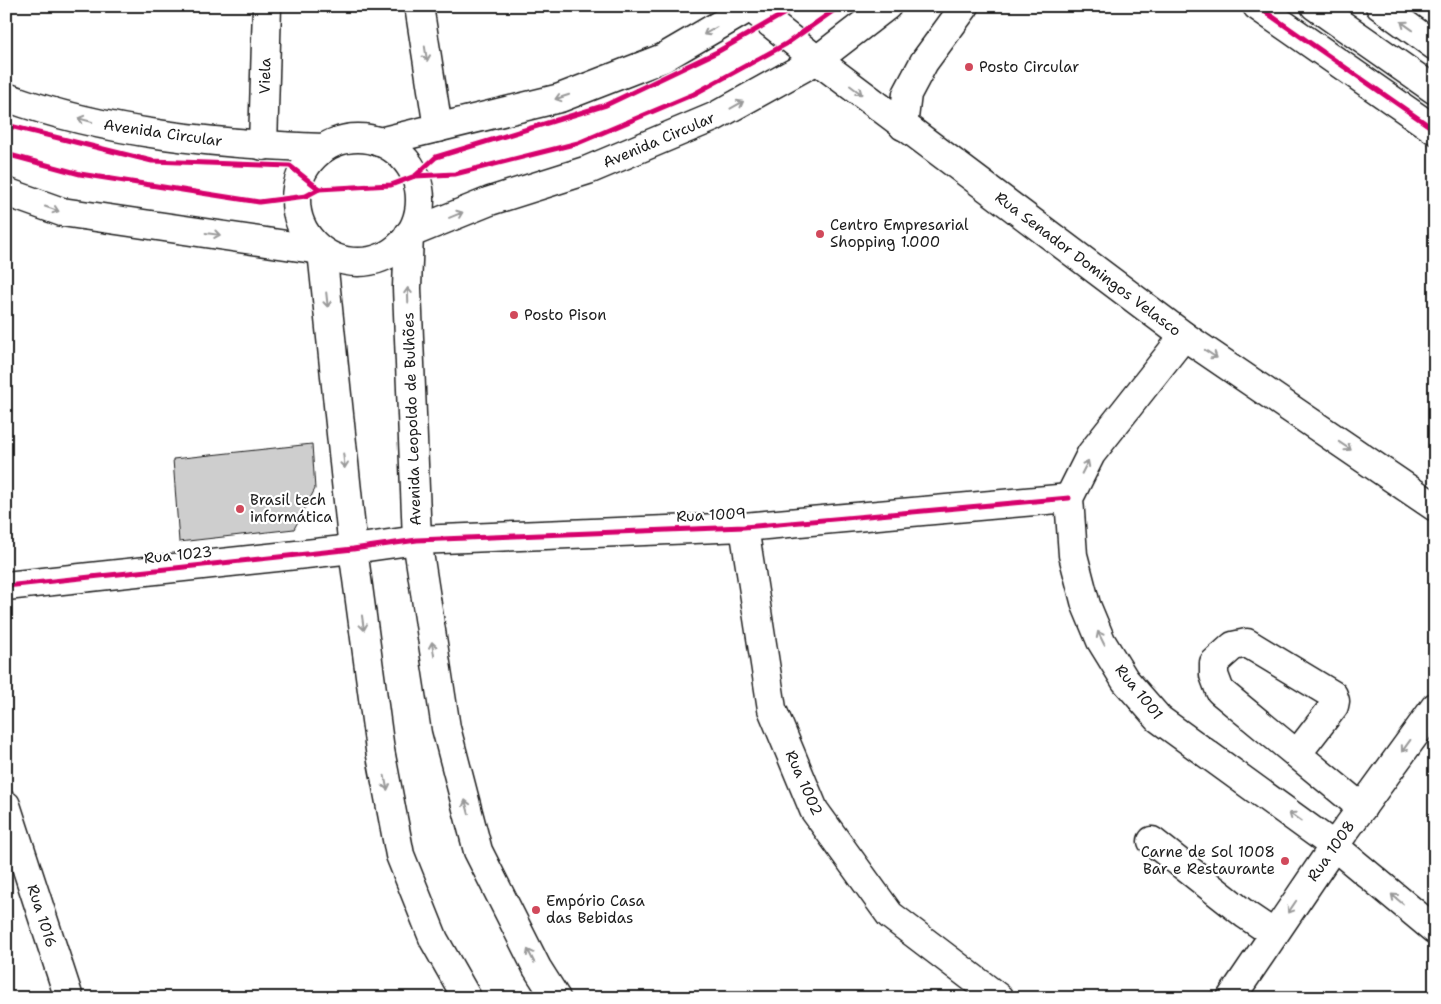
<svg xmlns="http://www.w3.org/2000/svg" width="1441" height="1004" font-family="'Shantell Sans',sans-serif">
<rect width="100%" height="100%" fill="#fff"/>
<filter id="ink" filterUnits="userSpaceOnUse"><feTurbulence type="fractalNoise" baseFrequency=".02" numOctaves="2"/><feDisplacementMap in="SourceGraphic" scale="10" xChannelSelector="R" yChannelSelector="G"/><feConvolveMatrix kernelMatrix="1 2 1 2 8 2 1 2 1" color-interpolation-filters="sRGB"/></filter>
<g filter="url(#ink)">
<!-- building -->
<path fill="#cecece" stroke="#1c1c1c" d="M312,444L315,489L294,529L179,542L173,459Z"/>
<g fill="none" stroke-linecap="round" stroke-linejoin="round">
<!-- minor casing -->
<g stroke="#1c1c1c" stroke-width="31">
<g id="minor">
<path d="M419,6L438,128"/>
<path d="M1315,6L1435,90"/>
<path d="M750,7L817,60L1184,336L1435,507"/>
<path d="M903,126L907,94L924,62L965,6"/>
<path d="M263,146L267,6"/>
<path d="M1184,336L1091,454L1069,498L1073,555L1086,605L1101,641L1125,680L1159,719L1334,846L1435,930"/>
<path d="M744,527L772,709L814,810L890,915L999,998"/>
<path d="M6,586L353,549L417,540L744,527L1069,498"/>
<path d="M1297,754L1334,706L1335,701L1333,695L1247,643L1233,646L1214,663V675L1220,691L1362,808"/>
<path d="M6,805L69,998"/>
<path d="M1152,841L1246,915L1274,934"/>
<path d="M1231,998L1334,846L1435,707"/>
</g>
</g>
<!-- major casing -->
<g stroke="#1c1c1c" stroke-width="31">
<g id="major">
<path d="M1257,6L1435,130"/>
<path d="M1380,6L1435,46"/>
<path d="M6,97C108,134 217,144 324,148"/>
<circle cx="358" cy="200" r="62"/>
<path d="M379,142L560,98L663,58L752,6"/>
<path d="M6,192L62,212L320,250"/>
<path d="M411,233L490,201L588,170L714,117L817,60L887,6"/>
<path d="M409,234L407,288L417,540L446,728L478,851L537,968L556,998"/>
<path d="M322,251L353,549L380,750L400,855L434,940L467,998"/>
</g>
</g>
<!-- minor -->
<use href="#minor" stroke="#fff" stroke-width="28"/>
<!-- major -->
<use href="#major" stroke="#fff" stroke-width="28"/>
<!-- cycleway casing -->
<g stroke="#fff" stroke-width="8">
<g id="cycleway">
<path d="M1257,6L1435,130"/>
<path d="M6,125L152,161L290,166L319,189"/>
<path d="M6,154L80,174L259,202L306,196L319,189L391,185L415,176L455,174L578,143L694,94L786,44L840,6"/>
<path d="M415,176L436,157L606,105L717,52L797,6"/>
<path d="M6,586L353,549L417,540L744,527L1069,498"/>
</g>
</g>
<!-- cycleway -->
<use href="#cycleway" stroke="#d6006c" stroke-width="5"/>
</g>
<!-- one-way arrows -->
<defs><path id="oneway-shaft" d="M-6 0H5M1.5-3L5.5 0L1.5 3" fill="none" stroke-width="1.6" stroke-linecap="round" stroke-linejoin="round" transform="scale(1.25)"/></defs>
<g stroke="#999">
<use href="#oneway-shaft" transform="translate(1407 26) rotate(-144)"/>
<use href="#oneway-shaft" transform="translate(710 31) rotate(150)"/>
<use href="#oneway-shaft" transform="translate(426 54) rotate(81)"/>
<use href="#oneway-shaft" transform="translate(856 90) rotate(37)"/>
<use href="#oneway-shaft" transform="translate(562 97) rotate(162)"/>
<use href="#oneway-shaft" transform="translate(737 105) rotate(-29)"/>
<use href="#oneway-shaft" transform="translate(85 120) rotate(-165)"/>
<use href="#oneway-shaft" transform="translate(52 209) rotate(19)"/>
<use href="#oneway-shaft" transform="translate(456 215) rotate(-22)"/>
<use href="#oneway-shaft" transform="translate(213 234) rotate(8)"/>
<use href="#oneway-shaft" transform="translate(408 295) rotate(-92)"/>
<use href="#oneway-shaft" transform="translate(327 300) rotate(84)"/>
<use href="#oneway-shaft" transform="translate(1211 354) rotate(34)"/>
<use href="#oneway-shaft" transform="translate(1345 446) rotate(34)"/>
<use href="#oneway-shaft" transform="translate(344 461) rotate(84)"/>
<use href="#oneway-shaft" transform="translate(1085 467) rotate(-63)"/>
<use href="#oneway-shaft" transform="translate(363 623) rotate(82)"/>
<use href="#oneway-shaft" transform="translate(1101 638) rotate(-116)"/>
<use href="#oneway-shaft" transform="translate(433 649) rotate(-99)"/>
<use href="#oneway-shaft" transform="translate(1406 746) rotate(126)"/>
<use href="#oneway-shaft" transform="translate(386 783) rotate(79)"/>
<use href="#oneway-shaft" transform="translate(467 807) rotate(-105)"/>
<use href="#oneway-shaft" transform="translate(1295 817) rotate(-144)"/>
<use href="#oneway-shaft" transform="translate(1397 899) rotate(-140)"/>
<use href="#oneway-shaft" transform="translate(1292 907) rotate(124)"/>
<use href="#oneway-shaft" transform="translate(531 956) rotate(-117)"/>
</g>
</g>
<!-- markers -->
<g fill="#d1495b" stroke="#fff" stroke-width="2">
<circle cx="969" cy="67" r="5"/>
<circle cx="820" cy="234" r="5"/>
<circle cx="514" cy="315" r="5"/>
<circle cx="240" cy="509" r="5"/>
<circle cx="1285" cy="861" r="5"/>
<circle cx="536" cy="910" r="5"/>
</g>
<g text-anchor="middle" stroke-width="4.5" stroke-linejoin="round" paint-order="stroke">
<!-- poi labels -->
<g font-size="15" fill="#1c1c1c" stroke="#fff" text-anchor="start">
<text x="979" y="72">Posto Circular</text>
<text x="830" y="230">Centro Empresarial<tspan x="830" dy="17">Shopping 1.000</tspan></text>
<text x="524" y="320">Posto Pison</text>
<text x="250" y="505">Brasil tech<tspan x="250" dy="17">informática</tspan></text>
<text x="1275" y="857" text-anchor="end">Carne de Sol 1008<tspan x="1275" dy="17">Bar e Restaurante</tspan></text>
<text x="546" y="906">Empório Casa<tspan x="546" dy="17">das Bebidas</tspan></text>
</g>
<!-- street labels -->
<g font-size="15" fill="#1c1c1c" stroke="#fff">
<text transform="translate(265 76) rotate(-89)" y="5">Viela</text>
<text transform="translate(163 133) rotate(8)" y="5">Avenida Circular</text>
<text transform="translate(659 140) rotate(-23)" y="5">Avenida Circular</text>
<text transform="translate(1088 264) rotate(37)" y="5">Rua Senador Domingos Velasco</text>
<text transform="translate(412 419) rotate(-92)" y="5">Avenida Leopoldo de Bulhões</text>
<text transform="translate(711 515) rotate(-3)" y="5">Rua 1009</text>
<text transform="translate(178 555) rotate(-6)" y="5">Rua 1023</text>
<text transform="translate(1139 692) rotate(51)" y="5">Rua 1001</text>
<text transform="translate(804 783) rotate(66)" y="5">Rua 1002</text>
<text transform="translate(1331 851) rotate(-55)" y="5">Rua 1008</text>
<text transform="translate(42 916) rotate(72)" y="5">Rua 1016</text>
</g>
</g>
<!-- margin -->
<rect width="1441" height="1004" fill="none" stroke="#fff" stroke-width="25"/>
<rect x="12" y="12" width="1416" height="979" fill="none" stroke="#1c1c1c" stroke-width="2" filter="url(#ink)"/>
</svg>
